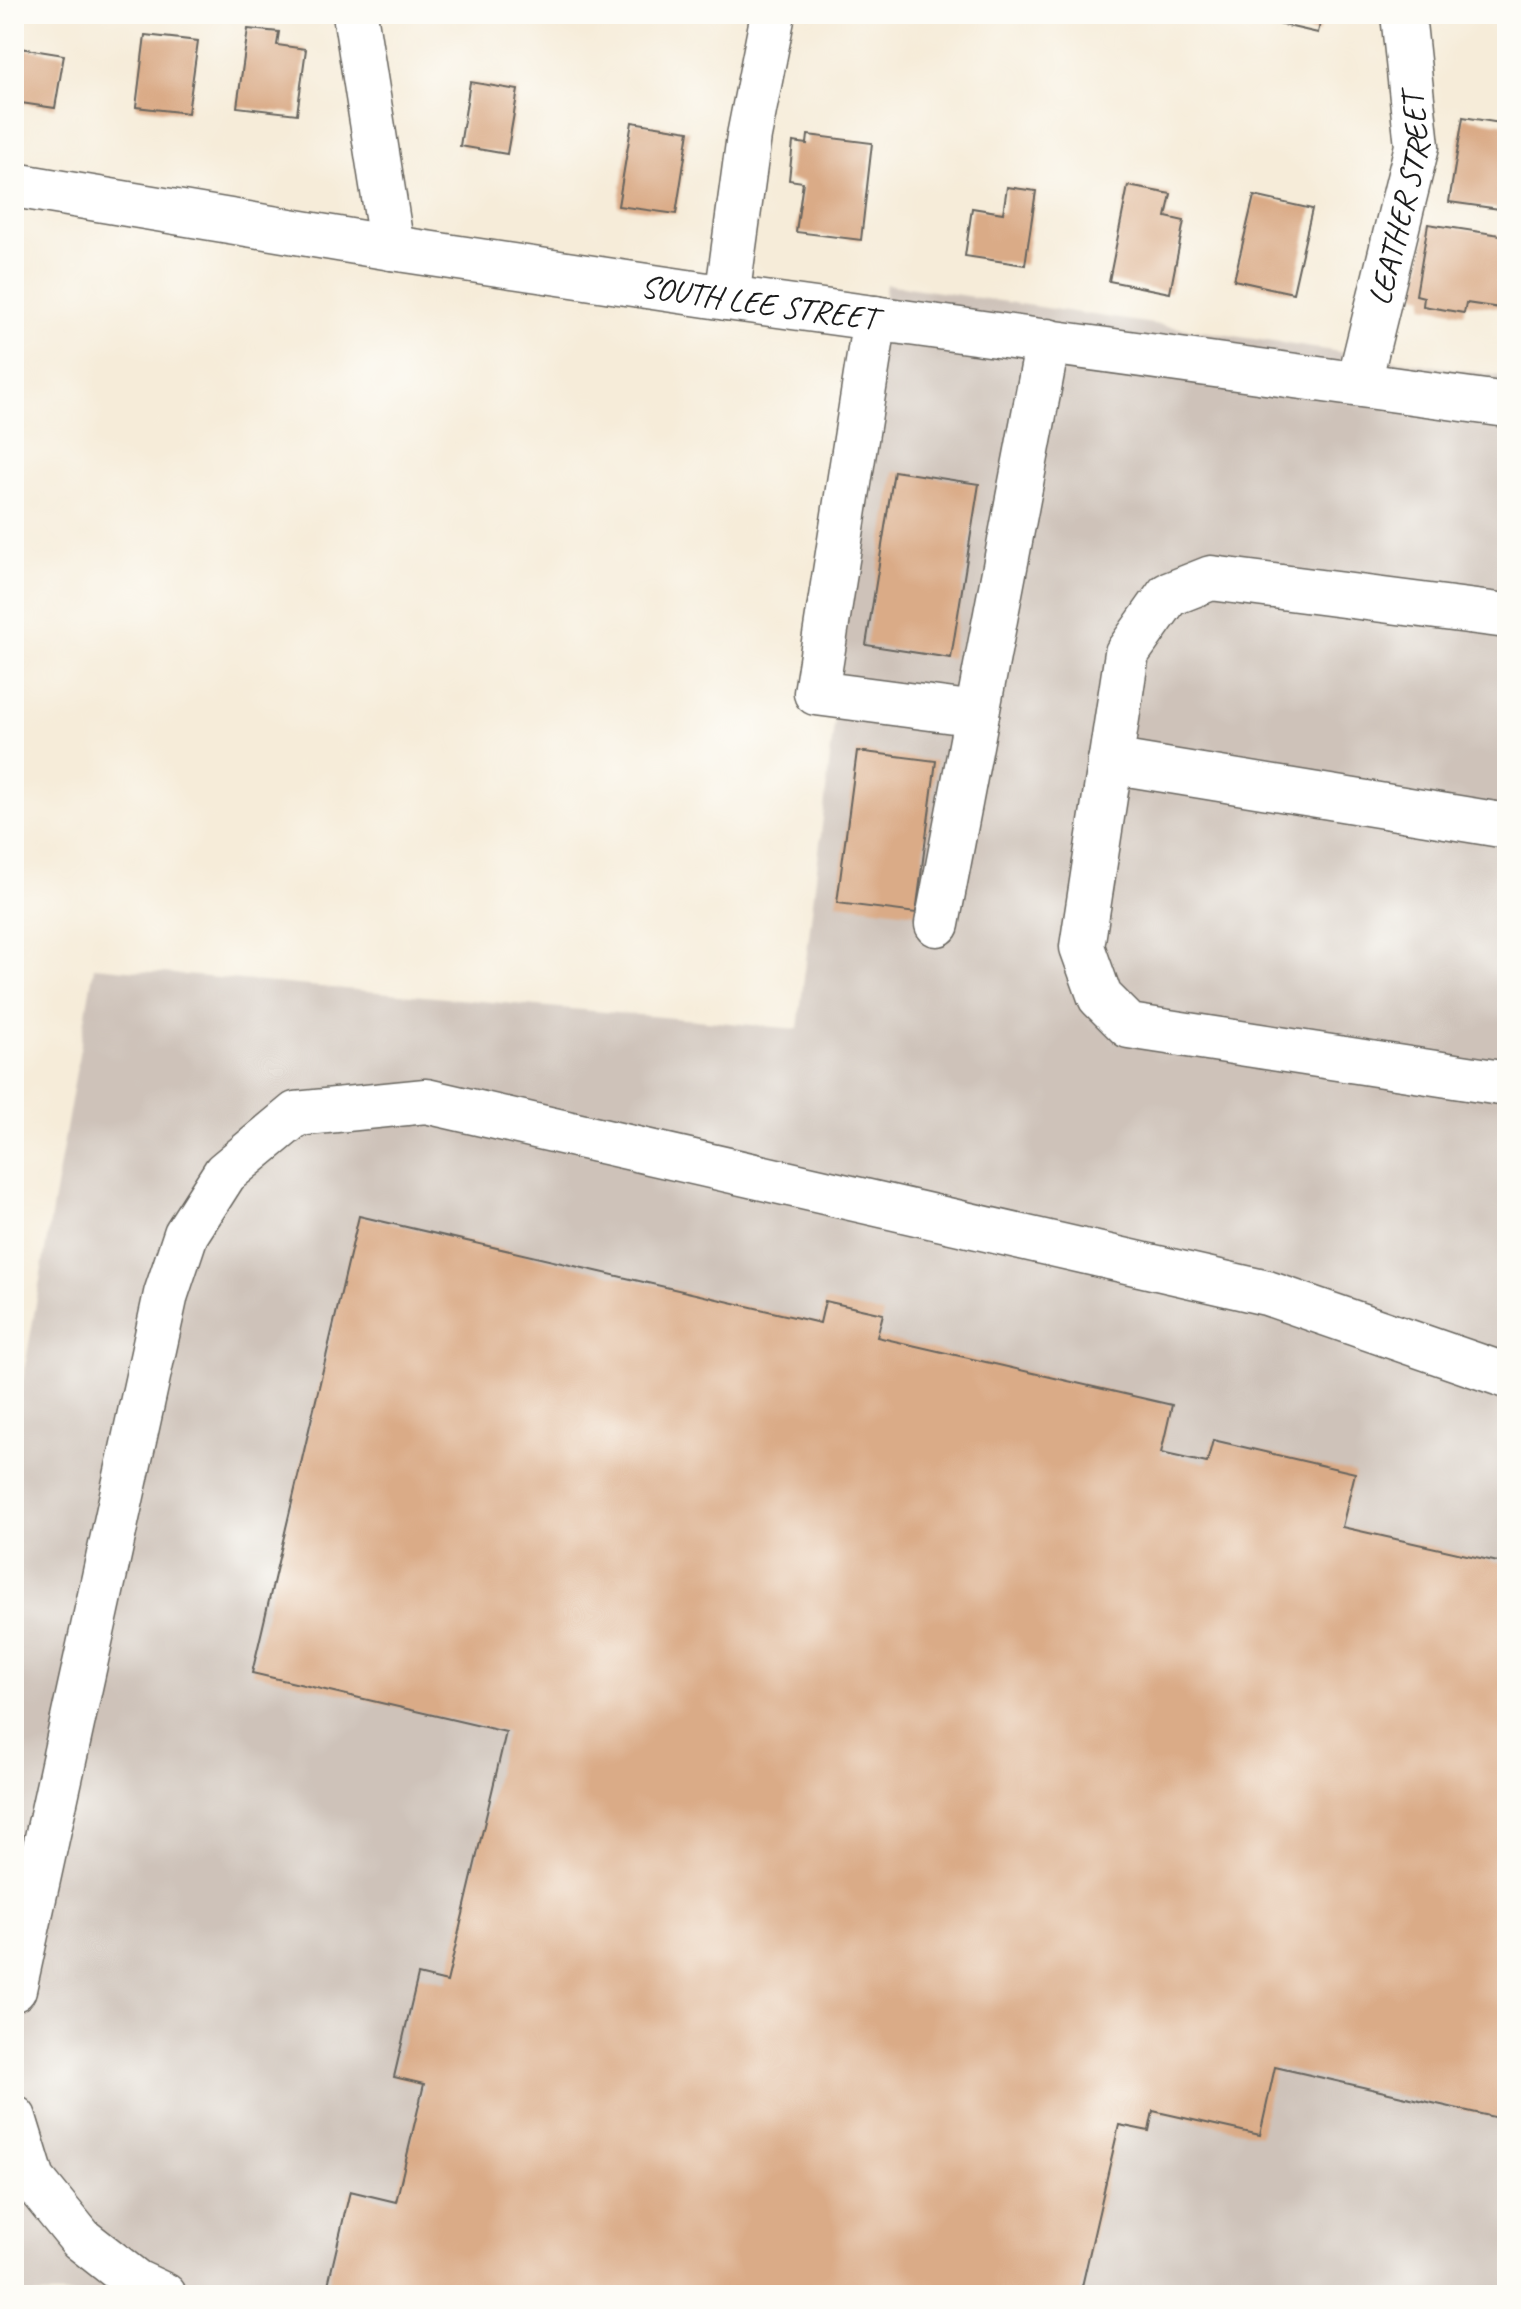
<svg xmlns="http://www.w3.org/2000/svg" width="1521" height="2309" font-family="Caveat,sans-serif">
<rect width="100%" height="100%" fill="#fdfcf7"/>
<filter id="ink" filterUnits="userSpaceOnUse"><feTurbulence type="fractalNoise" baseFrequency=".0125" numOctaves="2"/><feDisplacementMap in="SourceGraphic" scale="16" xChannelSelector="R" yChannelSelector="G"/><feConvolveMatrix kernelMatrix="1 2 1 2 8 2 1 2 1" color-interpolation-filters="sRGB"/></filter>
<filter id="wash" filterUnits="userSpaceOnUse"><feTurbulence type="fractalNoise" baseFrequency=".006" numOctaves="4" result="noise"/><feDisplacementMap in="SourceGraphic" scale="32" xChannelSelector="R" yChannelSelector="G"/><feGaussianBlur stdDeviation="1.8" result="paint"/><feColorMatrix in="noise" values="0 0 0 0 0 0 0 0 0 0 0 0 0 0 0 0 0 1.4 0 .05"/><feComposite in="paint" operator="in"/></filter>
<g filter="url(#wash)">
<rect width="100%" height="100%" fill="#f6ecd9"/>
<!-- industrial -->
<path fill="#cec2b9" d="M886,284L1507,377V2295H14V1431L94,967L798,1029Z"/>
<g id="blocks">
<!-- building -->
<g fill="#daab87">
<path d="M1262,14H1322L1318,33L1261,20Z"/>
<path d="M248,29L279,32L277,45L306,49L297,114L237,107Z"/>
<path d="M145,35L198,41L188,113L136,107Z"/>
<path d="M14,47L64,55L55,108L14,102Z"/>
<path d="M470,82L518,90L507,154L460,146Z"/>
<path d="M1463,117L1507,124V210L1449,202Z"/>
<path d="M632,122L689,131L676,214L618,206Z"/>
<path d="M808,135L872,143L861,240L796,232L803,182L789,180L793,142L807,144Z"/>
<path d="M1128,186L1171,194L1166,217L1184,221L1170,293L1109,281Z"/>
<path d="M1007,187L1036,191L1025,265L965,256L972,208L1003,213Z"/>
<path d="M1254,196L1312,209L1293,293L1234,280Z"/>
<path d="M1428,224L1507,236V309L1466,303L1464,313L1423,306L1424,297L1416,295Z"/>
<path d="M894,471L979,484L951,658L866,645Z"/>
<path d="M857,751L936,761L916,913L837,903Z"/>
<path d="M359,1216L820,1323L825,1301L883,1314L877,1337L1172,1405L1161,1453L1207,1463L1213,1440L1355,1473L1342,1527L1507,1564V2120L1275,2067L1260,2135L1153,2111L1149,2131L1119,2125L1080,2295H354L327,2289L350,2191L396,2202L424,2084L394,2077L418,1975L447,1982L506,1732L252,1673Z"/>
</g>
</g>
</g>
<g filter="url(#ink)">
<use href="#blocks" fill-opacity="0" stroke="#68655e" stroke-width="2"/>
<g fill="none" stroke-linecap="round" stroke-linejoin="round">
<!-- minor casing -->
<g stroke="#68655e" stroke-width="47">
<g id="minor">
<path d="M355,14L392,248"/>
<path id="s1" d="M14,185L392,248L727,298L1507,405"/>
<path d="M727,298L749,136L773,14"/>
<path d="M875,318L816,693L977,714"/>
<path id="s2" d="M1359,382L1417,146L1403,14"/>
<path d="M1507,616L1211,578L1168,595L1127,653L1082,947L1100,997L1129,1026L1507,1084"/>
<path d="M1110,761L1507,826"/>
<path d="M937,924L1048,341"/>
<path d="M14,1989L166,1294L186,1234L225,1173L296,1114L426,1101L1267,1293L1507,1376"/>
<path d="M14,2118L33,2180L81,2239L136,2282L164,2295"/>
</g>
</g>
<!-- minor -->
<use href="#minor" stroke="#fff" stroke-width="44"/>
</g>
</g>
<g text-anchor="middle" stroke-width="6" stroke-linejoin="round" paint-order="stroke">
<!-- street labels -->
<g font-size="32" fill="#1c1c1c" stroke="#fdfcf7">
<text dy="11" stroke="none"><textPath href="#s2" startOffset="188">LEATHER STREET</textPath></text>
<text dy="11" stroke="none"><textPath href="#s1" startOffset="754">SOUTH LEE STREET</textPath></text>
</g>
</g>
<!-- margin -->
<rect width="1521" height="2309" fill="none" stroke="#fdfcf7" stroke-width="48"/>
</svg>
